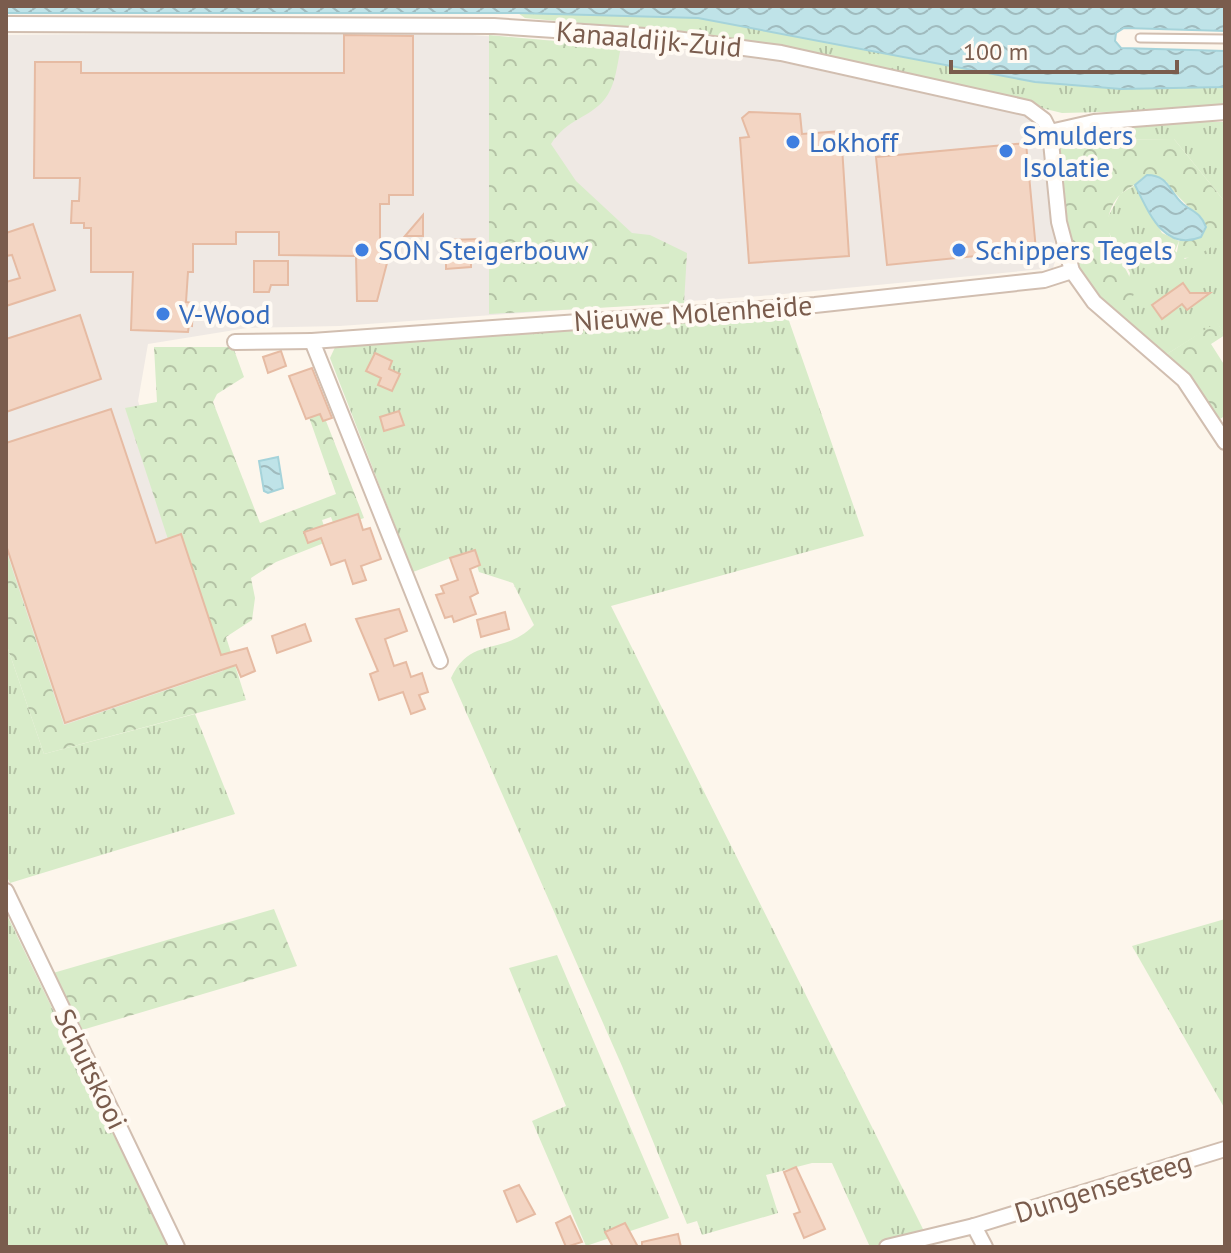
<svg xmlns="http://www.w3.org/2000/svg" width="1231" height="1253" font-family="'PT Sans',sans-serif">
<defs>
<pattern id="grass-tufts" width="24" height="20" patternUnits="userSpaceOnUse" patternTransform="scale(2)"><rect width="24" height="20" fill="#d8ecc9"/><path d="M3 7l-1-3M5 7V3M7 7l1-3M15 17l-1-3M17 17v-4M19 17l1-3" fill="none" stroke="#b4c2a5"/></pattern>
<pattern id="forest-crowns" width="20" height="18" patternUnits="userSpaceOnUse" patternTransform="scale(2)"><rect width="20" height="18" fill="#d8ecc9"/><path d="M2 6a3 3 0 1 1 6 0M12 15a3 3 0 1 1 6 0" fill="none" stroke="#b4c2a5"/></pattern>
<pattern id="water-waves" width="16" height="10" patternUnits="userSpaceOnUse" patternTransform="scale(2)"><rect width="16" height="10" fill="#bfe3e8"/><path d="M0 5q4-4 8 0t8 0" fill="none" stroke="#a0bbbe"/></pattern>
</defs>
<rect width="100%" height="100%" fill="#fdf6ec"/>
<!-- industrial -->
<path fill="#efe9e4" d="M418,31L750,55L1029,117L1043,133L1056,258L1053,268L773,295L340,326L247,328L148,344L138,401L230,687L56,735L6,595V35Z"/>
<!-- grass -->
<g fill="url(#grass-tufts)">
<path d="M518,13L698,18L739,23L1036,82L1121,89L1225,87V109L1062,113L936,82L665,31L525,18Z"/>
<path d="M1175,122H1225V202L1174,139L1059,140L1082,131Z"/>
<path d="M1135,185L1162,233L1179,241L1175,251L1185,259L1225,238V335L1217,323L1167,354L1120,320L1130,273L1108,231V217L1120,194Z"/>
<path d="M787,315L864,536L611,606L925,1233L870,1247L832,1163H812L766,1175L778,1213L702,1235L697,1221L687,1224L622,1066L451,678C471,635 503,657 534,625L513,583L479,572L472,550L413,572L330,358L336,345Z"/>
<path d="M6,643L44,754L195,714L235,814L10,883L6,875Z"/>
<path d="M6,913L168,1247H6Z"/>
<path d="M1225,919V1109L1132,946Z"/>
<path d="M557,955L669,1218L586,1246L532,1121L566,1106L509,968Z"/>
</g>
<!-- forest -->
<g fill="url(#forest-crowns)">
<path d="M489,35L621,47C617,64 616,86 604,100C589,118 567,119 551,144L576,181L632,233L650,235L687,253L684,303L489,314Z"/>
<path d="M1174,139L1225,202V238C1210,247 1194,262 1176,257L1179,241L1201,237L1206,227C1195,209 1178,200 1166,181L1142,178C1135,187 1125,188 1118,197C1092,229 1125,259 1135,290L1128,312L1120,320L1086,282L1072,249L1056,146L1059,140Z"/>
<path d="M1217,322L1225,335L1211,344L1225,366V416L1218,420L1167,354Z"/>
<path d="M154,347H233L244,377L217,394L213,402L260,523L336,494L304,403L317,398L364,518L335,528L331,517L322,520L329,541L276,562L251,578L255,598L252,620L226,637L246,700L44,754L6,643V550L64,725L223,671L182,582L125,408L157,402Z"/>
<path d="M274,909L297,966L82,1030L53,973Z"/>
</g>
<!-- water -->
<g fill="url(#water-waves)" stroke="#a5d3da" stroke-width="2">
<path d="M6,6H1225V31L1124,28L1116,33L1115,41L1121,48L1225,51V87L1121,89L1035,82L698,18L518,13H6Z"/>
<path d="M1147,175C1169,175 1169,192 1183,204C1193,212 1201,213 1206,227L1201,237C1164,252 1149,213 1135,185Z"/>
<path d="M278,457L283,488L268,493L264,491L259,461Z"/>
</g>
<!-- building -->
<g fill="#f3d5c3" stroke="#e6bba3" stroke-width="2">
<path d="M344,35L413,36V195H389V204H380V263H387L377,301H357L356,256L279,255V232H236V244H193V272H188L186,302L193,303L192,326L189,325L188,332L131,330L133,272H91V228H84V223H71L72,201H79L80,178H34L35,62H81V73H344Z"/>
<path d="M749,112L800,114L802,134L841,131L849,256L749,263L740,138L749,137L742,118Z"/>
<path d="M1026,143L1036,250L887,265L876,157Z"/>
<path d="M423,215V236H405Z"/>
<path d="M33,224L55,290L6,306V282L20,278L12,255L6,256V233Z"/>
<path d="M481,239V259H471V267L446,269V240Z"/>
<path d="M254,261H288V285H271L269,292H254Z"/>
<path d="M1183,283L1190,293H1210L1187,310L1182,304L1162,319L1152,305Z"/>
<path d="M80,315L101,379L6,412V339Z"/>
<path d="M281,351L286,366L268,373L263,357Z"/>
<path d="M375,353L392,361L389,369L400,374L392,391L378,385L381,378L366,371Z"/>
<path d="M312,368L332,418L323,421L320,414L306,419L289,376Z"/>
<path d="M111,409L156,543L181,534L221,655L247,648L255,671L241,677L236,665L65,723L6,545V443Z"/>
<path d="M399,411L404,425L384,431L380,417Z"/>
<path d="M358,514L363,530L370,528L381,559L361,566L366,580L353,584L345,560L331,565L321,538L308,543L304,532Z"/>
<path d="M475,550L480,565L470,569L478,593L470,597L476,614L454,622L452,616L445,618L436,595L444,593L441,586L458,580L450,558Z"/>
<path d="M399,609L407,631L385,639L394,666L406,662L411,677L422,673L428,692L419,695L425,709L411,714L403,692L379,700L370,674L378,671L356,619Z"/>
<path d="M505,612L509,629L481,637L477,620Z"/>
<path d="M305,624L311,641L277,653L272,636Z"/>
<path d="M796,1167L825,1229L804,1238L794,1214L800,1212L784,1172Z"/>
<path d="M519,1185L535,1214L517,1222L504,1191Z"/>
<path d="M570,1216L582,1242L566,1247L556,1223Z"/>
<path d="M625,1223L638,1247H613L605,1232Z"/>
<path d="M678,1234L681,1247H642V1242Z"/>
</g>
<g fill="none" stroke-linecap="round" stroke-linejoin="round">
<!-- service casing -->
<g stroke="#d1beb0" stroke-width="11">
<path id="service" d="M1140,38L1225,39"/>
</g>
<!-- minor casing -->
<g stroke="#d1beb0" stroke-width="18">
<g id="minor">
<path d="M6,24L494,26L661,37L781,53L1028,108L1044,120L1050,132L1059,222L1072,271L1094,302L1184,380L1225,442"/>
<path d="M1050,132L1094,122L1225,112"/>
<path d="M235,342L312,341"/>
<path d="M440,661L312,341L815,305L1044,280L1072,271"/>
<path d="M6,891L177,1247"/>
<path d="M974,1226L985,1247"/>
<path d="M887,1247L974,1226L1225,1149"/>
</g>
</g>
<!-- service -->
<use href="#service" stroke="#fff" stroke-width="7"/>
<!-- minor -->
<use href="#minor" stroke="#fff" stroke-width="14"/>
</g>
<!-- markers -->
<g fill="#3f7fe0" stroke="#fffaf3" stroke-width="3">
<circle cx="793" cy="142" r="8"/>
<circle cx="1006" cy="151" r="8"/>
<circle cx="362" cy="250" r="8"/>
<circle cx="959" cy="250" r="8"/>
<circle cx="163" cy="314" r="8"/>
</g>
<g text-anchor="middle" stroke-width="8" stroke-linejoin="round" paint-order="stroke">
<!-- street labels -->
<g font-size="28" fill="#7a5c4d" stroke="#fffaf3">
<text transform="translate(649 39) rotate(5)" y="10">Kanaaldijk-Zuid</text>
<text transform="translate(693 313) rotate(-4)" y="10">Nieuwe Molenheide</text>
<text transform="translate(91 1069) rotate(64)" y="10">Schutskooi</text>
<text transform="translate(1103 1187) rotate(-17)" y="10">Dungensesteeg</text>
</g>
<!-- shop labels -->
<g font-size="28" fill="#366cbe" stroke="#fffaf3" text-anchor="start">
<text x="1022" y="145">Smulders<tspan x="1022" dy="32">Isolatie</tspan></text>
<text x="809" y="152">Lokhoff</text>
<text x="378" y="260">SON Steigerbouw</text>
<text x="975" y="260">Schippers Tegels</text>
<text x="179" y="324">V-Wood</text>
</g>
</g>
<!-- border -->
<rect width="1231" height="1253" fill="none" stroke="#7a5c4d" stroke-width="16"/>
<!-- scale -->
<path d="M951 60v12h226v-12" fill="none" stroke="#7a5c4d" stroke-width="4"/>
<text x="963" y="60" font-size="24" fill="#7a5c4d" stroke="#fffaf3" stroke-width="6" paint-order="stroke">100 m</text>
</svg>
